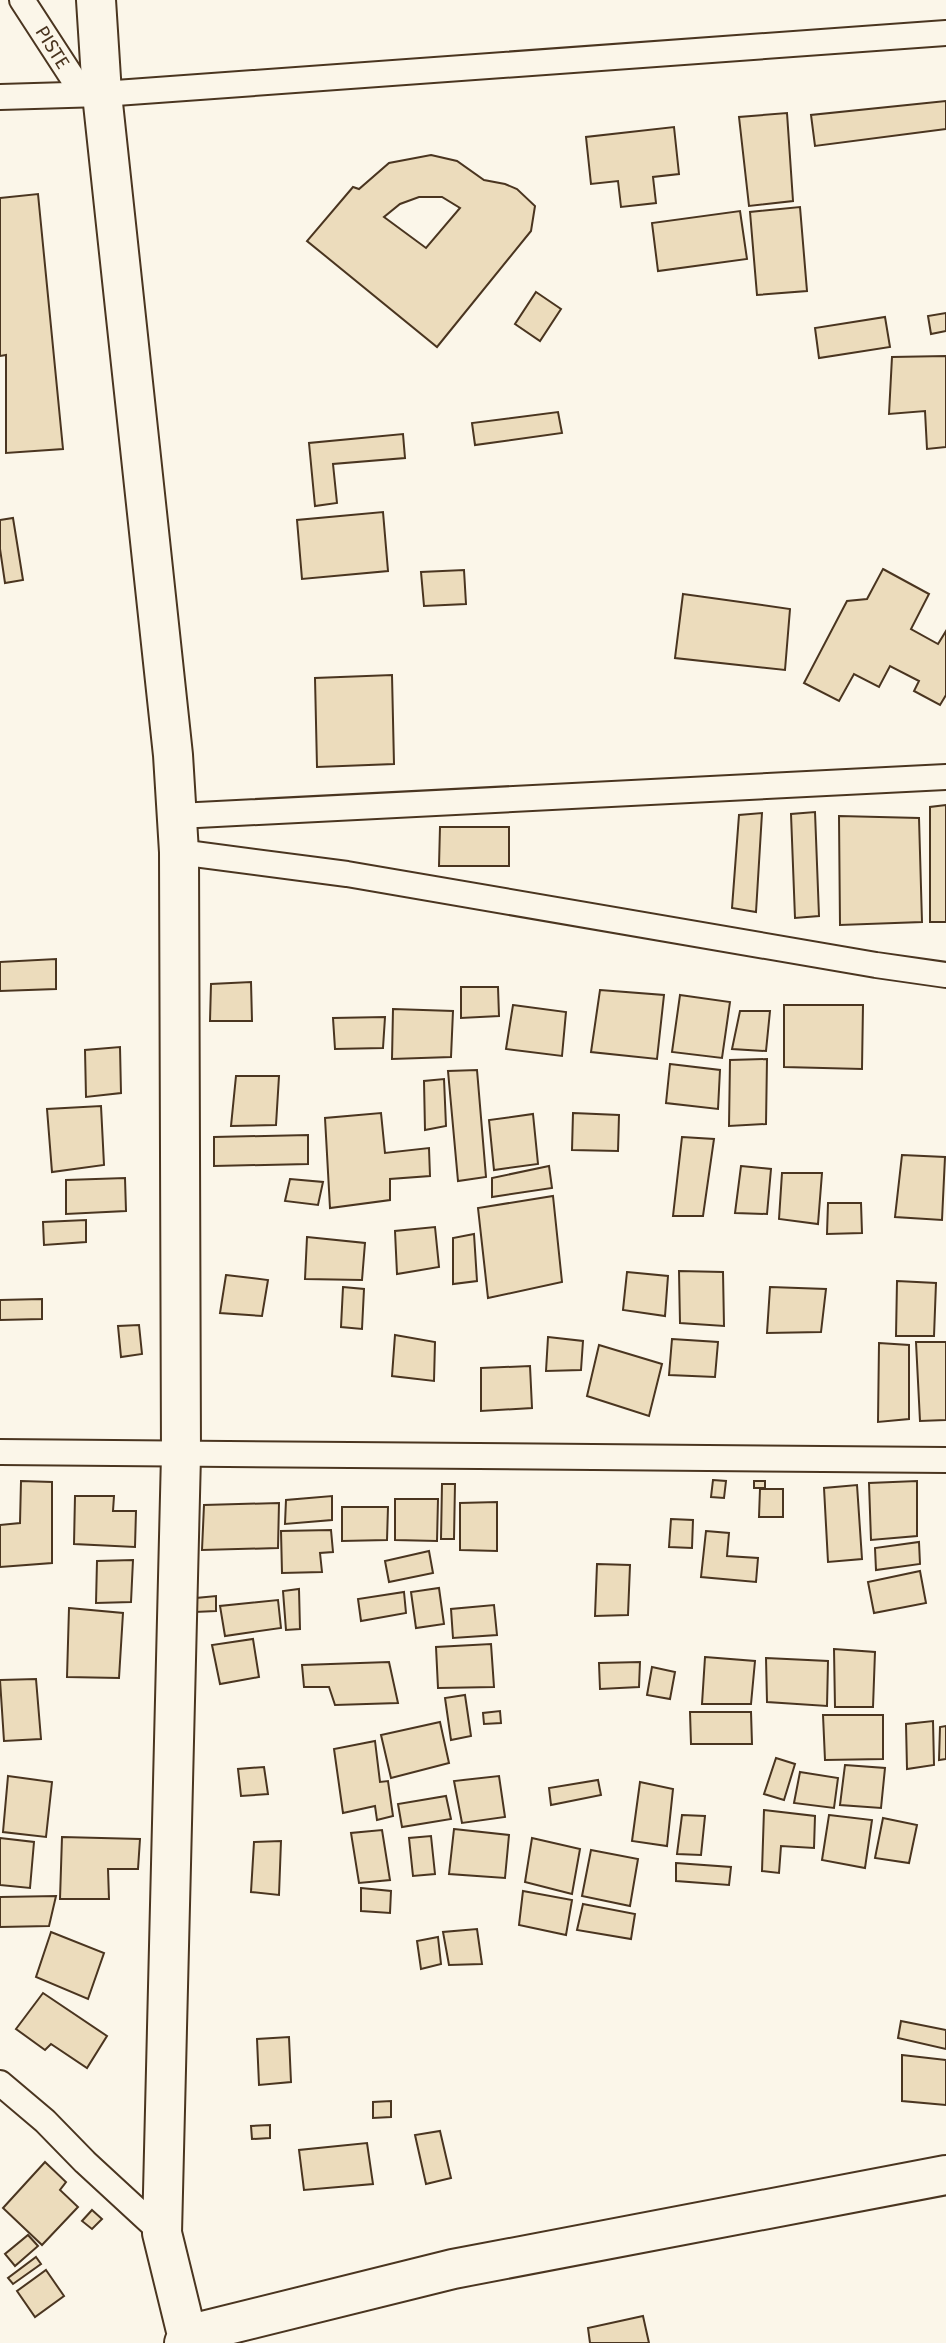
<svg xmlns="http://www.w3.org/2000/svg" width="946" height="2343" font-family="'Fira Sans',sans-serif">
<rect width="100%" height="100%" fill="#fbf6e9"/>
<!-- building -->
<g fill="#ecdcbc" stroke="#4a3520" stroke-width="2" fill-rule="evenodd">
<path d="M946,101V129L815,146L811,115Z"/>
<path d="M787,113L793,201L749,206L739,117Z"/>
<path d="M674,127L679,174L653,177L656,203L621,207L618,181L591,184L586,137Z"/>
<path d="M431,155L457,161L484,180L505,184L517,189L535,206L531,231L437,347L307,241L353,187L359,189L389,163ZM419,197H442L460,208L426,248L384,217L400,204Z"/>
<path d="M38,194L63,449L6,453V355L0,356V198Z"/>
<path d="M800,207L807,291L757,295L750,212Z"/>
<path d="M740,211L747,259L658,271L652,223Z"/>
<path d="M536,292L561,309L540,341L515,324Z"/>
<path d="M946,313V331L931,334L928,316Z"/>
<path d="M885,317L890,347L819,358L815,328Z"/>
<path d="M946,356V447L927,449L925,411L889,414L892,357Z"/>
<path d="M558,412L562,433L475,445L472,423Z"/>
<path d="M403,434L405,458L333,464L337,503L315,506L309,443Z"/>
<path d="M383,512L388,571L302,579L297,520Z"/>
<path d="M13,518L23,580L5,583L0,549V520Z"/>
<path d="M883,569L929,594L911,629L938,644L946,631V695L940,705L914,691L919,681L890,666L879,687L854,674L839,701L804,683L847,601L867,599Z"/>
<path d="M464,570L466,604L424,606L421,572Z"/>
<path d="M683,594L790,609L785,670L675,658Z"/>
<path d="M392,675L394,764L317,767L315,678Z"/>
<path d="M946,805V922H930V807Z"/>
<path d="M815,812L819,916L795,918L791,814Z"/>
<path d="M762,813L756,912L732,908L739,815Z"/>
<path d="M839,816L919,818L922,922L840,925Z"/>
<path d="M440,827H509V866H439Z"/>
<path d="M56,959V989L0,991V962Z"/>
<path d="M251,982L252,1021H210L211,984Z"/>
<path d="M461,987H498L499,1016L461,1018Z"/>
<path d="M600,990L664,995L657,1059L591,1052Z"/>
<path d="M680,995L730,1002L722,1058L672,1052Z"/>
<path d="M513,1005L566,1012L562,1056L506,1049Z"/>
<path d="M784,1005H863L862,1069L784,1067Z"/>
<path d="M393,1009L453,1011L451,1057L392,1059Z"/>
<path d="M740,1011H770L766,1051L732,1049Z"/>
<path d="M385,1017L383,1048L335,1049L333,1018Z"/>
<path d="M120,1047L121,1093L86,1097L85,1050Z"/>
<path d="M767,1059L766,1124L729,1126L730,1060Z"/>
<path d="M670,1064L720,1070L718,1109L666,1103Z"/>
<path d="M477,1070L486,1177L458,1181L448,1071Z"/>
<path d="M236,1076H279L276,1125L231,1126Z"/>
<path d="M444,1079L446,1126L425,1130L424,1081Z"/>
<path d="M101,1106L104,1165L52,1172L47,1109Z"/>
<path d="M381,1113L385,1153L429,1148L430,1176L390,1179V1200L330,1208L325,1118Z"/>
<path d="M573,1113L619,1115L618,1151L572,1150Z"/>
<path d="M533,1114L538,1164L494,1170L489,1120Z"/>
<path d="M308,1135V1164L214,1166V1137Z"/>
<path d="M682,1137L714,1139L703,1216H673Z"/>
<path d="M902,1155L945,1157L942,1220L895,1217Z"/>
<path d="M549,1166L552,1188L492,1197V1178Z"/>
<path d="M741,1166L771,1169L767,1214L735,1213Z"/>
<path d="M782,1173H822L818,1224L779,1219Z"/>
<path d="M125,1178L126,1211L66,1214V1180Z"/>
<path d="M290,1179L323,1182L318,1205L285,1201Z"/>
<path d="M553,1196L562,1282L488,1298L478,1208Z"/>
<path d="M828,1203H861L862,1233L827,1234Z"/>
<path d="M86,1220V1242L44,1245L43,1222Z"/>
<path d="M435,1227L439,1267L397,1274L395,1231Z"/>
<path d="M474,1234L477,1281L453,1284V1238Z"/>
<path d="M307,1237L365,1243L362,1280L305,1279Z"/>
<path d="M679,1271L723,1272L724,1326L680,1323Z"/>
<path d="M627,1272L668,1276L665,1316L623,1310Z"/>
<path d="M226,1275L268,1280L262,1316L220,1313Z"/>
<path d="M897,1281L936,1283L934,1336H896Z"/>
<path d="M343,1287L364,1289L362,1329L341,1327Z"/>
<path d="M770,1287L826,1289L821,1332L767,1333Z"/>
<path d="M42,1299V1319L0,1320V1300Z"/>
<path d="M139,1325L142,1354L121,1357L118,1326Z"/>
<path d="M395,1335L435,1342L434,1381L392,1376Z"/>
<path d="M548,1337L583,1341L581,1370L546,1371Z"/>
<path d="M672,1339L718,1342L715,1377L669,1375Z"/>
<path d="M916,1342H946V1420L920,1421Z"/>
<path d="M879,1343L909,1345V1419L878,1422Z"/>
<path d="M599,1345L662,1364L649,1416L587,1396Z"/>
<path d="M530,1366L532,1408L481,1411V1368Z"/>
<path d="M713,1480L726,1481L724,1498L711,1497Z"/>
<path d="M21,1481L52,1482V1563L0,1567V1525L20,1523Z"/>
<rect x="754" y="1481" width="11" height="7"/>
<path d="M917,1481V1536L871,1540L869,1483Z"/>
<path d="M442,1484H455L454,1539H441Z"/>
<path d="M857,1485L862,1559L828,1562L824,1488Z"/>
<path d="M760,1489H783V1517H759Z"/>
<path d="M75,1496H114L113,1511H136L135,1547L74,1544Z"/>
<path d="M332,1496V1520L285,1524L286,1500Z"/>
<path d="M395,1499H438L437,1541L395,1540Z"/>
<path d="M497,1502V1551L460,1550V1503Z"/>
<path d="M279,1503L278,1548L202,1550L204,1505Z"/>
<path d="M342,1507H388L387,1540L342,1541Z"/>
<path d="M671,1519L693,1520L692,1548L669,1547Z"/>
<path d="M331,1530L333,1552L320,1553L322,1572L282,1573L281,1531Z"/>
<path d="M706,1531L729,1533L727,1556L758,1558L756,1582L701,1577Z"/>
<path d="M919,1542L920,1564L876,1570L875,1548Z"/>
<path d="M429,1551L433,1573L389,1582L385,1561Z"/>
<path d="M133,1560L131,1602L96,1603L97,1561Z"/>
<path d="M597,1564L630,1565L628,1615L595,1616Z"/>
<path d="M920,1571L926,1603L874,1613L868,1582Z"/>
<path d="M439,1588L444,1624L416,1628L411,1592Z"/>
<path d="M299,1589L300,1629L286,1630L283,1591Z"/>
<path d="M404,1592L406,1613L361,1621L358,1599Z"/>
<path d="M216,1596V1611L195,1612L196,1598Z"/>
<path d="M278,1600L281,1628L225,1636L220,1606Z"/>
<path d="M494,1605L497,1635L453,1638L451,1609Z"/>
<path d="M69,1608L123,1613L119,1678L67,1677Z"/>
<path d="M253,1639L259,1677L220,1684L212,1645Z"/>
<path d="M491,1644L494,1687L438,1688L436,1647Z"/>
<path d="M834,1649L875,1652L873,1707H835Z"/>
<path d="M705,1657L755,1661L751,1704H702Z"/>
<path d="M766,1658L828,1661L827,1706L767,1702Z"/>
<path d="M389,1662L398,1703L335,1705L329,1687H304L302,1665Z"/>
<path d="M640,1662L639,1687L600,1689L599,1663Z"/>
<path d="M652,1667L675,1672L670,1699L647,1695Z"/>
<path d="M36,1679L41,1739L4,1741L0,1680Z"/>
<path d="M465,1695L471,1736L451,1740L445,1698Z"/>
<path d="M500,1711L501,1723L484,1724L483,1713Z"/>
<path d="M690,1712H751L752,1744H691Z"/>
<path d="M823,1715H883V1759L825,1760Z"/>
<path d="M933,1721L934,1765L907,1769L906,1724Z"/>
<path d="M440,1722L449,1763L391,1778L381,1735Z"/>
<path d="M946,1726V1759L939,1760L940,1727Z"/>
<path d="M375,1741L380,1782L388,1781L393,1816L377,1820L375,1806L343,1813L334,1749Z"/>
<path d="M776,1758L795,1764L784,1800L764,1794Z"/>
<path d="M845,1765L885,1768L881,1808L840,1805Z"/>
<path d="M264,1767L268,1794L241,1796L238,1769Z"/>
<path d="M800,1772L838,1778L834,1808L794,1803Z"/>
<path d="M8,1776L52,1782L46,1837L3,1832Z"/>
<path d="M499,1776L505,1817L462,1823L454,1781Z"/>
<path d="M598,1780L601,1795L551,1805L549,1788Z"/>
<path d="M640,1782L673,1789L667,1846L632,1841Z"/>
<path d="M446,1796L451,1819L402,1827L398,1804Z"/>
<path d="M764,1810L815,1816L814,1848L781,1846L779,1873L762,1871Z"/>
<path d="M682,1815L705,1816L701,1855L677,1854Z"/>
<path d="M829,1815L872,1820L865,1868L822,1860Z"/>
<path d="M883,1818L917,1825L909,1863L875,1858Z"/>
<path d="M454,1829L509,1835L505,1878L449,1874Z"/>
<path d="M382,1830L390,1880L359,1883L351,1833Z"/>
<path d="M431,1836L435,1874L413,1876L409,1838Z"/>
<path d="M62,1837L140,1839L138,1869H108L109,1899H60Z"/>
<path d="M0,1838L34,1842L30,1888L0,1885Z"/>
<path d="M532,1838L580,1849L572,1894L525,1882Z"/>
<path d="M281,1841L279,1895L251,1892L254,1842Z"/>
<path d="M591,1850L638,1859L630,1906L582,1896Z"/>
<path d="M676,1863L731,1867L729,1885L676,1881Z"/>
<path d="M361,1888L391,1891L390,1913L361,1911Z"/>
<path d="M523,1891L572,1900L566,1935L519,1925Z"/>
<path d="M56,1896L49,1926L0,1927V1897Z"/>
<path d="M583,1904L635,1914L631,1939L577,1930Z"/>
<path d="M477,1929L482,1964L449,1965L443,1932Z"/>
<path d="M51,1932L104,1953L88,1999L36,1977Z"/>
<path d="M438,1937L441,1964L421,1969L417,1941Z"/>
<path d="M43,1993L107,2036L87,2068L51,2044L45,2050L16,2029Z"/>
<path d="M901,2021L946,2030V2049L898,2038Z"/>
<path d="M289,2037L291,2082L259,2085L257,2039Z"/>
<path d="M902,2055L946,2060V2105L902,2101Z"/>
<path d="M391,2101V2117L373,2118V2102Z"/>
<path d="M270,2125V2138L252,2139L251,2126Z"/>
<path d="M440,2131L451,2178L426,2184L415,2135Z"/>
<path d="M367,2143L373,2184L304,2190L299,2150Z"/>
<path d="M45,2162L66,2182L60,2190L78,2207L42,2245L3,2208Z"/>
<path d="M92,2210L102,2219L92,2229L82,2221Z"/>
<path d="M28,2235L38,2246L15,2266L5,2254Z"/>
<path d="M36,2257L41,2264L13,2284L8,2278Z"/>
<path d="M46,2270L64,2296L35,2317L17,2291Z"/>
<path d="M643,2316L649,2343H590L588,2328Z"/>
</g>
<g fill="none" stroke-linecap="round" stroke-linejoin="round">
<!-- minor casing -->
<g stroke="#4a3520" stroke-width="28">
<g id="minor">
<path d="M22,0L83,94"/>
<path d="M0,97L102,94L946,33"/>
<path d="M178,816L946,777"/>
<path d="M179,852L347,874L876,965L946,975"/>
<path d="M0,1452L946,1460"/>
<path d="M0,2083L45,2121L85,2162L162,2233"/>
</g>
</g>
<!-- trunk casing -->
<g stroke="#4a3520" stroke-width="42">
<g id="trunk">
<path d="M96,0L102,94L173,755L179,852L181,1455L162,2233L187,2335L184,2343"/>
<path d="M187,2335L453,2269L946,2175"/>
</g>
</g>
<!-- minor -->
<use href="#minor" stroke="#fbf6e9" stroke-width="24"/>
<!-- trunk -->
<use href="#trunk" stroke="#fbf6e9" stroke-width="38"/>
</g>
<g text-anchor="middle" stroke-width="5" stroke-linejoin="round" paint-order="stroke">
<!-- street labels -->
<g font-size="19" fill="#4a3520" stroke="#fbf6e9">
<text transform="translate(53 47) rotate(58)" y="7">PISTE</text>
</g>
</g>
</svg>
